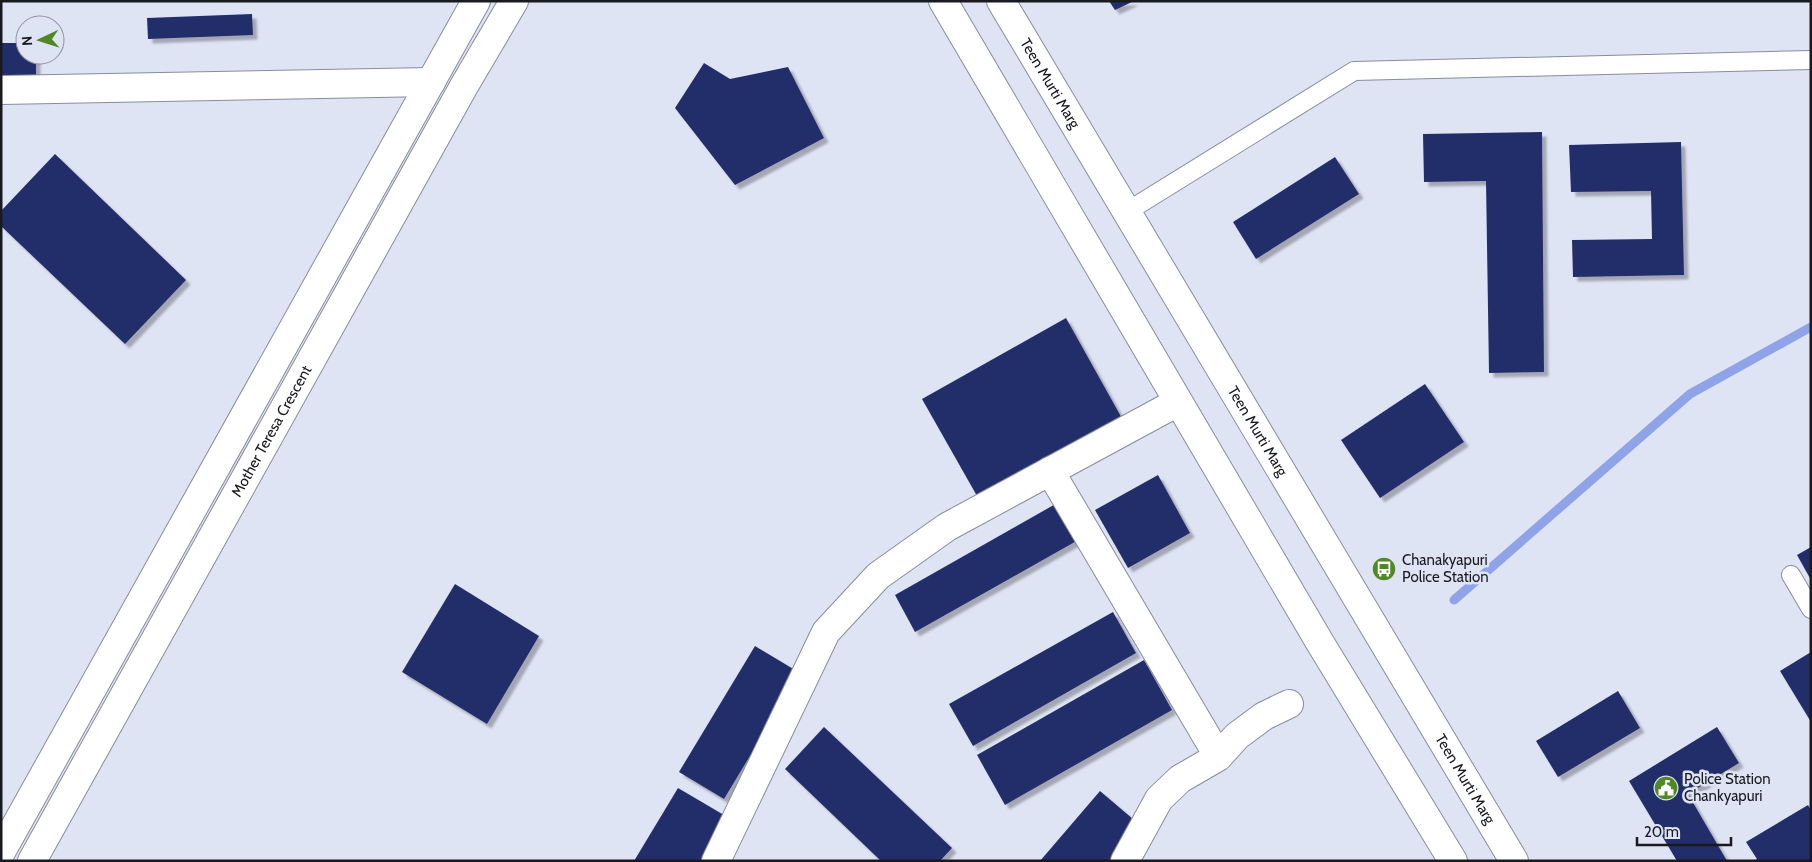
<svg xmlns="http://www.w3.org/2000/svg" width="1812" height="862" font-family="Cabin,sans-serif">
<defs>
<filter id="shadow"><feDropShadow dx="4.5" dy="4.5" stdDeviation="1" flood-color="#0004"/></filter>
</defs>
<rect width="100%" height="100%" fill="#dfe4f4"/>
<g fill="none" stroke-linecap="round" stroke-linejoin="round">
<!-- stream -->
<path stroke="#8ea3e8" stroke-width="9" d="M1454,600L1690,394L1811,327"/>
</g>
<!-- building -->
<g fill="#232e6a" filter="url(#shadow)">
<path d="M1109,1H1134L1115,10Z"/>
<path d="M252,14L253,35L148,39L147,18Z"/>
<path d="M1,43H25V55H36V80L1,81Z"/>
<path d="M704,63L730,79L788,67L824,138L735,185L675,108Z"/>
<path d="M1542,132L1544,372L1489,373L1486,181L1424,182L1423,134Z"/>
<path d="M1681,142L1684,275L1573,277L1572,240L1652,239L1651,191L1571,192L1569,145Z"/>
<path d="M55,154L186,280L125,344L1,226V211Z"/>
<path d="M1335,157L1359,194L1256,259L1233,222Z"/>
<path d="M1066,318L1124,422L981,503L922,399Z"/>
<path d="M1425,384L1464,442L1380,498L1341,440Z"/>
<path d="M1158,475L1190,533L1128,568L1095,510Z"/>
<path d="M1059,502L1080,539L915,632L895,595Z"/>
<path d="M1811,547V580L1797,555Z"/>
<path d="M455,584L539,636L487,724L402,672Z"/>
<path d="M1113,612L1136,653L973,746L949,704Z"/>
<path d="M755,646L800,673L724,799L679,772Z"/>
<path d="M1811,652V722L1780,671Z"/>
<path d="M1144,660L1172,710L1005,805L977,755Z"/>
<path d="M1618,691L1640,728L1558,777L1536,741Z"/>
<path d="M824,727L952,848L940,861H881L785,769Z"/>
<path d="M1717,727L1739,763L1688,794L1727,861H1677L1629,781Z"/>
<path d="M678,788L729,818L703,861H634Z"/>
<path d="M1100,791L1140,825L1109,861H1040Z"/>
<path d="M1808,805L1811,810V861H1754L1757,859L1746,842Z"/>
</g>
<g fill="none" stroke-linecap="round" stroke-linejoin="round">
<!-- service casing -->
<g stroke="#888d9b" stroke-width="20">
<g id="service">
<path d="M1128,211L1354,71L1811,60"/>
<path d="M1791,575L1811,609"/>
</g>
</g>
<!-- minor casing -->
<g stroke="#888d9b" stroke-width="30">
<g id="minor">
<path d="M1,90L431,82"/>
<path d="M1050,471L1214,749"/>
<path d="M716,861L826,632L878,576L947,527L1178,402"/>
<path d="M1125,861L1159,799L1180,779L1218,757L1237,736L1264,716L1289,704"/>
</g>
</g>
<!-- secondary casing -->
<g stroke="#888d9b" stroke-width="30">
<g id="secondary">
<path d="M943,1L1319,641L1453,861"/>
<path id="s1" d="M1001,1L1514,861"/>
<path d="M1,852L476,1"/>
<path id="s2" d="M32,861L464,86L514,1"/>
</g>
</g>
<!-- service -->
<use href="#service" stroke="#fff" stroke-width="18"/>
<!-- minor -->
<use href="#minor" stroke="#fff" stroke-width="28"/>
<!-- secondary -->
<use href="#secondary" stroke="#fff" stroke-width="28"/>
</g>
<!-- icons -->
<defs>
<g id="bus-disc" transform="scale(1.25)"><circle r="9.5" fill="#4f8824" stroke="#dfe4f4"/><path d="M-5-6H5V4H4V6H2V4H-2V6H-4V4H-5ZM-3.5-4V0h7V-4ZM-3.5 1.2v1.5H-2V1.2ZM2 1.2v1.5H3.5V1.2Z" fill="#fff"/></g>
<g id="civic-disc" transform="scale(1.25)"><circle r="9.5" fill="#4f8824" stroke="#dfe4f4"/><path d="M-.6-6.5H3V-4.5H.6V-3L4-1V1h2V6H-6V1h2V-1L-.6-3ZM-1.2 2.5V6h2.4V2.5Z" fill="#fff"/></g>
</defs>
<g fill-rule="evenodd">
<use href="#bus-disc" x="1384" y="569"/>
<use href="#civic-disc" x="1666" y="788"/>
</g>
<g text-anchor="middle" stroke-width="5" stroke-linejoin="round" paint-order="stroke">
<!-- street labels -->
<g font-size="15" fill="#181a1f" stroke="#dfe4f4">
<text dy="5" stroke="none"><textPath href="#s1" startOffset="96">Teen Murti Marg</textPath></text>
<text dy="5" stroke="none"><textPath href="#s1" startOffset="501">Teen Murti Marg</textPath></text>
<text dy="5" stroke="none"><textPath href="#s2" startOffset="492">Mother Teresa Crescent</textPath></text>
<text dy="5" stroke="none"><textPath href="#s1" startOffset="906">Teen Murti Marg</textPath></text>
</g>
<!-- poi labels -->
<g font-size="15" fill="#181a1f" stroke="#dfe4f4" text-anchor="start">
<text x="1402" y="565">Chanakyapuri<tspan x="1402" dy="17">Police Station</tspan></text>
<text x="1684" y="784">Police Station<tspan x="1684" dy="17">Chankyapuri</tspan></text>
</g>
</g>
<!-- border -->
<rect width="1812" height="862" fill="none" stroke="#181a1f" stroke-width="5"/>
<!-- north arrow -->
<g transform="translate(40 40) rotate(266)"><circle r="24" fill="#dfe4f4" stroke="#8f939f"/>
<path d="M0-4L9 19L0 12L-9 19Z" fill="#4f8824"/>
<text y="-8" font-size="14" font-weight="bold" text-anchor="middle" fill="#181a1f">N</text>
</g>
<!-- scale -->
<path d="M1637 837v8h94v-8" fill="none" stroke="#181a1f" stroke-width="2.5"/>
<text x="1644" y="837" font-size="15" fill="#181a1f" stroke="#dfe4f4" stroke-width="4" paint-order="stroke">20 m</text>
</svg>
